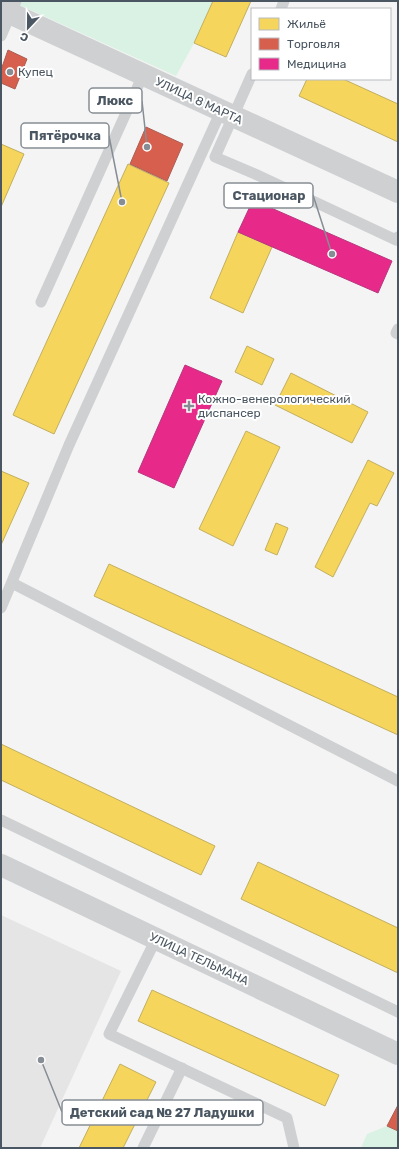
<svg xmlns="http://www.w3.org/2000/svg" width="399" height="1149" font-family="Rubik,sans-serif">
<rect width="100%" height="100%" fill="#f4f4f4"/>
<!-- education -->
<path fill="#e6e5e6" d="M1,915L121,971L40,1148H1Z"/>
<!-- green -->
<g fill="#d9f2e3">
<path d="M16,1H213L194,43L176,76L15,3Z"/>
<path d="M387,1126L398,1131V1148H361L367,1134Z"/>
</g>
<!-- homes -->
<g fill="#f6d55c" stroke="#c2af5e">
<path d="M213,1H251L226,57L194,43Z"/>
<path d="M307,79H343L398,104V142L299,96Z"/>
<path d="M1,144L24,154L1,207Z"/>
<path d="M128,164L169,183L54,434L13,415Z"/>
<path d="M238,232L272,247L243,313L210,298Z"/>
<path d="M247,346L274,359L262,385L235,372Z"/>
<path d="M291,373L368,412L352,443L275,405Z"/>
<path d="M246,431L280,447L233,546L199,529Z"/>
<path d="M368,460L394,473L377,506L370,503L333,577L315,567Z"/>
<path d="M1,471L29,483L1,545Z"/>
<path d="M276,523L288,528L277,555L265,550Z"/>
<path d="M109,564L398,697V735L94,596Z"/>
<path d="M1,744L215,846L201,875L1,780Z"/>
<path d="M258,862L398,928V973L241,899Z"/>
<path d="M152,990L339,1075L325,1106L138,1021Z"/>
<path d="M120,1064L156,1082L123,1148H79Z"/>
</g>
<!-- shops -->
<g fill="#d6604d" stroke="#ac5d53">
<path d="M8,50L27,59L15,89L1,83V70Z"/>
<path d="M146,127L183,144L167,181L130,164Z"/>
<path d="M398,1105V1131L387,1126Z"/>
</g>
<!-- health -->
<g fill="#e7298a" stroke="#b8367e">
<path d="M253,200L392,261L378,293L238,232Z"/>
<path d="M185,365L222,381L174,488L138,472Z"/>
</g>
<g fill="none" stroke-linecap="round" stroke-linejoin="round">
<!-- service -->
<g stroke="#ced0d2" stroke-width="11">
<path d="M281,9L284,1"/>
<path d="M1,36L16,1"/>
<path d="M252,74L215,157L255,174L396,240L398,237"/>
<path d="M41,302L143,75"/>
<path d="M398,329L396,333L398,334"/>
<path d="M12,583L398,781"/>
<path d="M1,608L69,445L221,111"/>
<path d="M1,820L398,1012"/>
<path d="M156,939L109,1034L287,1118L294,1148"/>
<path d="M143,1148L182,1068"/>
</g>
<!-- tertiary -->
<g stroke="#ced0d2" stroke-width="22">
<path d="M1,9L398,192"/>
<path d="M1,865L398,1054"/>
</g>
</g>
<!-- markers -->
<g fill="#868d94" stroke="#fff" stroke-width="1.5">
<circle cx="10" cy="72" r="4"/>
<path d="M187 400h4v4h4v4h-4v4h-4v-4h-4v-4h4z"/>
</g>
<g text-anchor="middle" stroke-width="4" stroke-linejoin="round" paint-order="stroke">
<!-- poi labels -->
<g font-size="12" fill="#4a5661" stroke="#fff" text-anchor="start">
<text x="18" y="76">Купец</text>
<text x="198" y="403">Кожно-венерологический<tspan x="198" dy="14">диспансер</tspan></text>
</g>
<!-- street labels -->
<g font-size="12" fill="#4a5661" stroke="#fff">
<text transform="translate(199 101) rotate(25)" y="4">УЛИЦА 8 МАРТА</text>
<text transform="translate(199 959) rotate(25)" y="4">УЛИЦА ТЕЛЬМАНА</text>
</g>
</g>
<!-- callouts -->
<path fill="none" stroke="#868d94" stroke-width="1.5" d="M147 147L142 101M122 202L109 136M332 254L313 195M41 1060L62 1112"/>
<g fill="#868d94" stroke="#fff" stroke-width="1.5">
<circle cx="147" cy="147" r="4"/>
<circle cx="122" cy="202" r="4"/>
<circle cx="332" cy="254" r="4"/>
<circle cx="41" cy="1060" r="4"/>
</g>
<g fill="#fff" stroke="#868d94" stroke-width="1.5">
<rect x="89" y="88" width="53" height="25" rx="4"/>
<rect x="21" y="123" width="88" height="25" rx="4"/>
<rect x="224" y="183" width="89" height="25" rx="4"/>
<rect x="62" y="1100" width="201" height="25" rx="4"/>
</g>
<g font-size="13" text-anchor="middle" font-weight="bold" fill="#4a5661">
<text x="115" y="105">Люкс</text>
<text x="65" y="140">Пятёрочка</text>
<text x="269" y="200">Стационар</text>
<text x="162" y="1117">Детский сад № 27 Ладушки</text>
</g>
<!-- border -->
<rect width="399" height="1149" fill="none" stroke="#4a5661" stroke-width="4"/>
<!-- legend -->
<rect x="251" y="8" width="140" height="72" fill="#ffffff" stroke="#b7bbc0"/>
<rect x="259" y="18" width="20" height="12" fill="#f6d55c" stroke="#b7bbc0"/>
<text x="287" y="28" font-size="12" fill="#4a5661">Жильё</text>
<rect x="259" y="38" width="20" height="12" fill="#d6604d" stroke="#b7bbc0"/>
<text x="287" y="48" font-size="12" fill="#4a5661">Торговля</text>
<rect x="259" y="58" width="20" height="12" fill="#e7298a" stroke="#b7bbc0"/>
<text x="287" y="68" font-size="12" fill="#4a5661">Медицина</text>
<!-- north arrow -->
<g transform="translate(28 28) rotate(202)" stroke="#ffffff" stroke-width="3" paint-order="stroke">
<path d="M0-3L7 15L0 10L-7 15Z" fill="#4a5661"/>
<text y="-6" font-size="11" font-weight="bold" text-anchor="middle" fill="#4a5661">С</text>
</g>
</svg>
